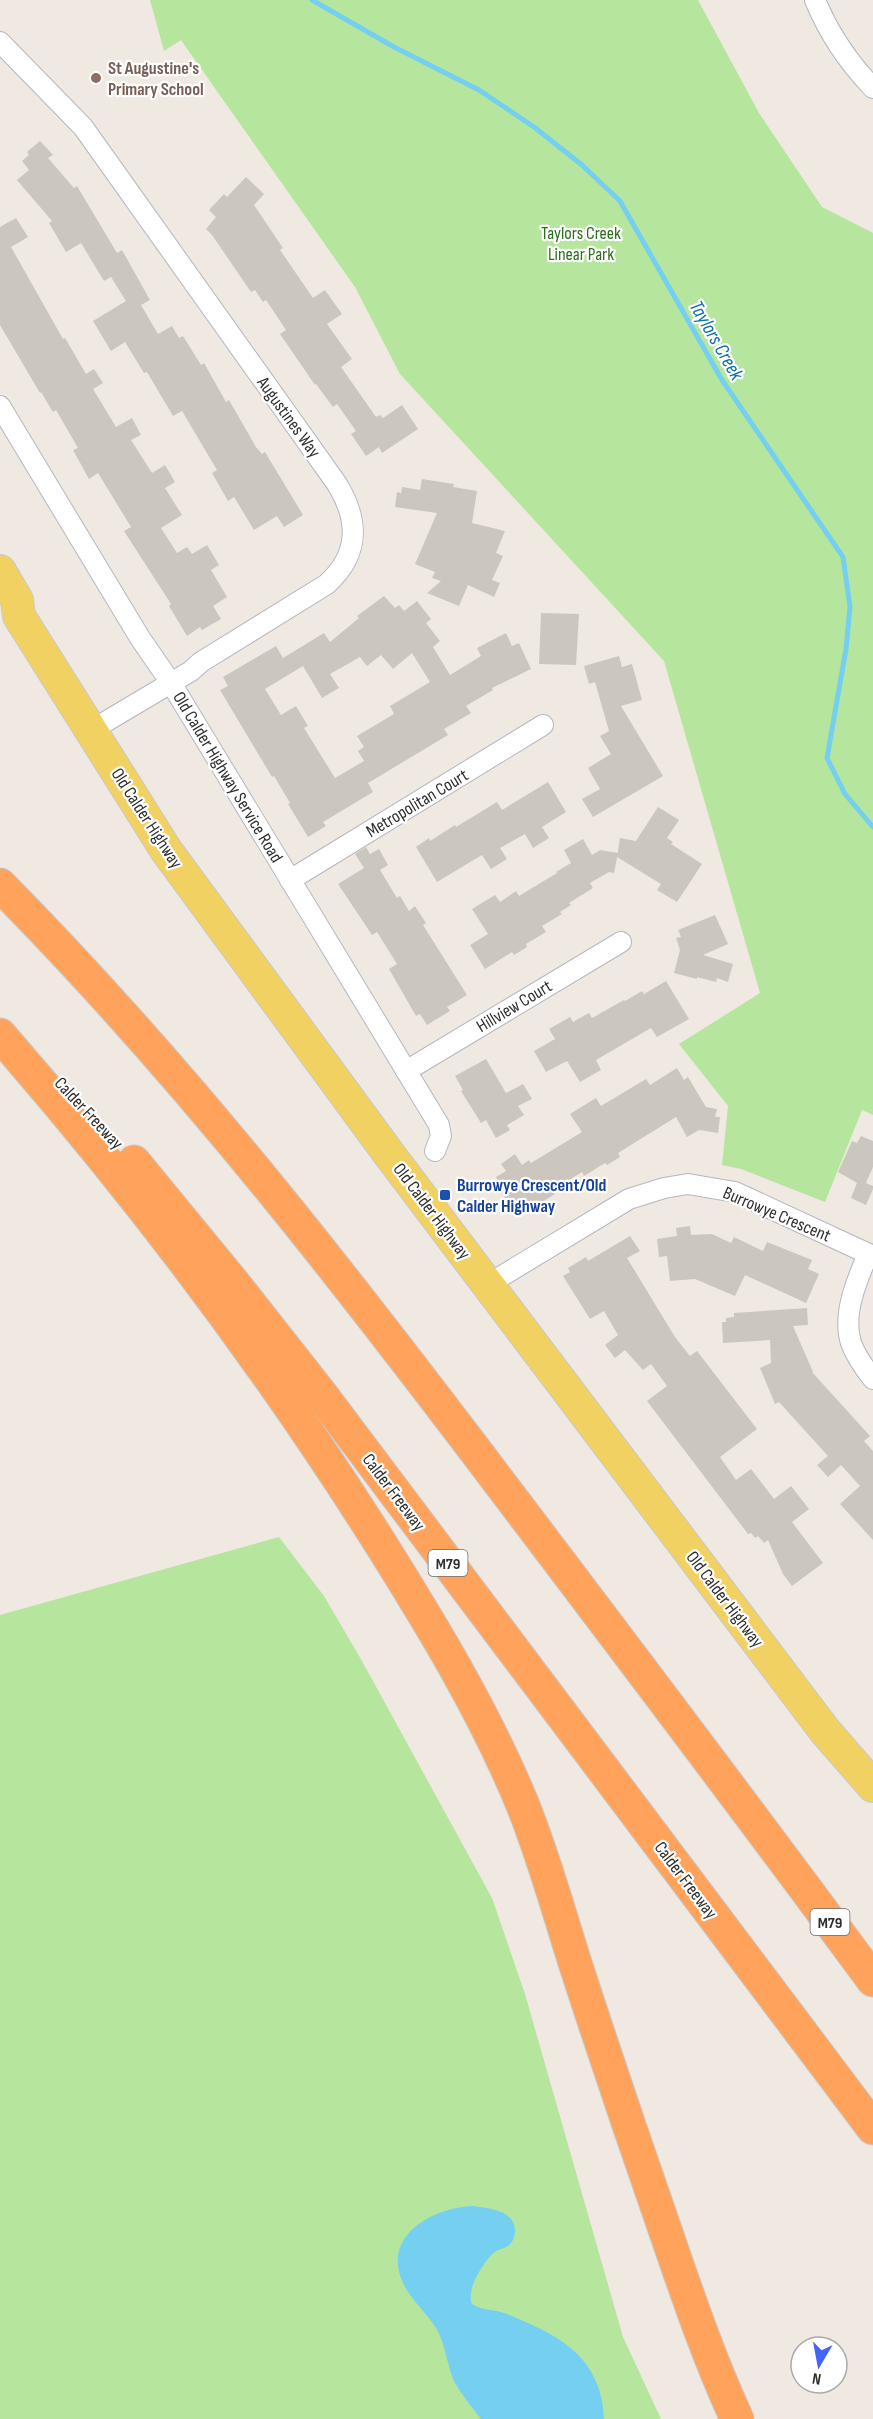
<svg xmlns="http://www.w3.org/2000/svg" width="873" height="2419" font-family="'Sofia Sans Condensed',sans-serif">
<rect width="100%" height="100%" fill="#efe9e1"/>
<!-- green -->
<g fill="#b6e59e">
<path d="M150,0H698L759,113L822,207L873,233V1115L862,1110L825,1202L741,1169L722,1165L728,1106L679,1044L760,993L664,661L400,374L355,287L181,40L164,51Z"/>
<path d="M279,1537L324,1596L362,1661L492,1898L525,1994L623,2337L661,2419H0V1615Z"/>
</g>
<!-- water -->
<path fill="#75cff0" d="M472,2206C488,2208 517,2210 515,2233C514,2237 513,2242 509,2245C506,2248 500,2249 496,2251C485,2259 465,2290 472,2304C482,2311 495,2309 507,2314C559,2335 602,2357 604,2419H481C472,2407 461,2394 454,2381C447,2365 445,2342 436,2328C427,2313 411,2300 403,2283C381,2236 432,2208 472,2206Z"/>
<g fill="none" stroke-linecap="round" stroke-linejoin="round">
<!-- stream -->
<path stroke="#75cff0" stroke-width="5" d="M312,0L394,47L479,90L534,127L582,165L620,201L722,380L843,557L850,607L846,649L827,758L845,794L873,827"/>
</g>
<!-- building -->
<g fill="#cbc7bf" fill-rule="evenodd">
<path d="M40,141L53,155L48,158L74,188L77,186L117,253L122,250L150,300L141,305L158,334L172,326L179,338L183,336L201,365L204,363L226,402L229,400L256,447L262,454L265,452L303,515L284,527L277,516L254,530L234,497L228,501L212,473L217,470L182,411L173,416L147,372L144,373L125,342L111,351L93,321L126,301L111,277L104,281L81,243L66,252L49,223L52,221L17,180L29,170L22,161L29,155L27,152Z"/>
<path d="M246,177L264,194L254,205L283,248L280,250L313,298L325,290L342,314L327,324L352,359L341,367L376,417L380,415L383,418L402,405L418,429L382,453L379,447L366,456L351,434L356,431L337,404L333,407L316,384L315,385L280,334L286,330L266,300L263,302L255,290L251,292L212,235L206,229L216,217L209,210L224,194L227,197Z"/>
<path d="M16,218L28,237L11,247L63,339L65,338L86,374L94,369L103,383L93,389L116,427L132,418L141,435L131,440L152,473L165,465L175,482L165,488L182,515L161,528L177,553L187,547L192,554L207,545L219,565L211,570L227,597L213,606L221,619L202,630L200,627L187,636L169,606L171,604L124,531L131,527L98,473L89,479L73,450L78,448L56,410L53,412L41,392L40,393L0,325V227Z"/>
<path d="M422,479L454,484L453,487L477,491L472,523L505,531L496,553L503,556L492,580L500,583L494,597L468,585L459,606L427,593L441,581L432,578L435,572L415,564L437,513L395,507L397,492L401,493L402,487L420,490Z"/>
<path d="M384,596L395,608L399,605L404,611L417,601L431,619L426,623L440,641L433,647L450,675L481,656L477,648L506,633L512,646L519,643L531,669L492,688L493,690L466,706L471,713L444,729L448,735L368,783L373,792L323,822L326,826L308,837L288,804L290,803L274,776L272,777L220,690L228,686L223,677L276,646L283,658L324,633L330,642L359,618L357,616ZM412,653L430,682L390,706L394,714L357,736L364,747L358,751L364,761L335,778L304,728L308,726L296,706L281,715L265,689L303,666L322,698L339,688L330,674L360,657L367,666L381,655L393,669Z"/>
<path d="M541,613L579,614L576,665L539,664Z"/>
<path d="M619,656L622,667L632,664L642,700L621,706L663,776L593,817L582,799L600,789L588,768L611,754L600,736L609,731L595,682L589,684L584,666Z"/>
<path d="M548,782L566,812L542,827L549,838L533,848L525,834L500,848L507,859L491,869L482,855L437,882L416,847L429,838L430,841L455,825L456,827L497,802L502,810Z"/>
<path d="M658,807L679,820L667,838L673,842L671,844L702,864L677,902L657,890L661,884L617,857L620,838L636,841Z"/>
<path d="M583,839L592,855L600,850L618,853L614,873L609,872L590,883L593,888L569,903L571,905L560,912L562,914L542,926L546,932L526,944L527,947L514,955L512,952L485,969L470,945L488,934L472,909L495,895L500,902L516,891L519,896L557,873L556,872L571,863L564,850Z"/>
<path d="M366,847L370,854L379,849L388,865L380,870L397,898L400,896L409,911L415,906L426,923L423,925L467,995L447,1007L450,1011L427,1025L420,1014L416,1016L389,969L397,964L377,932L372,935L338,884L364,868L355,854Z"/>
<path d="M715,915L728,944L703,955L733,964L728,982L717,978L716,982L697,977V979L674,973L680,950L676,938L681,937L678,930Z"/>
<path d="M666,981L689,1019L657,1037L651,1028L596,1060L601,1070L580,1082L567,1061L546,1072L534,1051L555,1039L549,1029L570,1017L573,1022L589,1013L592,1018L624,1000L625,1001L642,991L644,994Z"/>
<path d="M486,1059L506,1093L523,1084L532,1099L518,1106L524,1115L507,1125L510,1130L496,1138L486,1120L481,1123L461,1091L463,1090L455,1076Z"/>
<path d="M677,1068L684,1080L688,1077L706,1107L717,1109L715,1117H720L718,1133L699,1130L687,1137L676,1117L618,1153L620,1157L607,1165L605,1163L584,1176L582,1172L553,1190L555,1194L539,1204L537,1200L518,1212L509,1199L507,1201L499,1188L501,1186L496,1177L506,1171L501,1164L515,1154L522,1165L529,1160L531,1163L582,1132L570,1114L596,1098L601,1106L646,1079L650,1085Z"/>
<path d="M861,1136L873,1141V1167L866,1183L873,1186V1189L866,1205L851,1198L857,1183L838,1172L852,1141L857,1143Z"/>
<path d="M690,1226L691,1235L712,1234L731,1243L734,1237L763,1251L767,1242L812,1260L808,1269L819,1274L806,1303L745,1275L735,1296L695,1279L670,1281L667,1256L659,1257L657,1239L677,1236L676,1228Z"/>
<path d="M630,1236L640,1251L627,1258L675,1337L690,1356L697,1351L757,1429L720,1457L736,1480L751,1469L774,1499L791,1486L809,1509L792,1522L823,1563L792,1586L783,1574L768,1540L764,1543L758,1536L755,1538L751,1533L748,1534L647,1401L667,1386L651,1364L643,1370L625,1350L615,1358L605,1345L618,1335L604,1311L590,1319L563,1276L570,1272L568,1268L586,1257L588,1261Z"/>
<path d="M807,1308L808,1325L793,1326L813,1372H812L870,1436L864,1441L873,1451V1540L840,1504L860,1486L841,1465L828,1477L817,1465L828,1456L779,1402L775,1404L760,1368L771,1363L770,1340L723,1343L722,1322H726V1318L734,1317V1313Z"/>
</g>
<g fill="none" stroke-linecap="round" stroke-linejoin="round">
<!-- street casing -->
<g stroke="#b4b7c1" stroke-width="22">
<g id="street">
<path d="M815,0C829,34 848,62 873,88"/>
<path d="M0,42L83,127L337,484C359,520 360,554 327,584L201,662L191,671L90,731"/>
<path d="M0,406L140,638L171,683L439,1125L441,1136L435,1151"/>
<path d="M290,880L543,725"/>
<path d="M406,1071L621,942"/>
<path d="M868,1254C857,1280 842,1314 851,1343C856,1356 865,1369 873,1379"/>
<path d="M487,1285L629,1199L664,1188L688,1184L735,1192L873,1256"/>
</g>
</g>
<!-- primary casing -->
<g stroke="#c9c9c9" stroke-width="34">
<path id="primary" d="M0,571L17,600L19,616L166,850L389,1154L825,1731L873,1786"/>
</g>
<!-- highway casing -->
<g stroke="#c9c9c9" stroke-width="35">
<g id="highway">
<path d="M0,885C191,1078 355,1291 518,1507C637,1664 756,1821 873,1980"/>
<path d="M0,1035C138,1193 265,1361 377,1538C431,1624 483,1709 522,1803C544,1857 559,1913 577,1969C604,2052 632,2135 661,2218C684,2285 707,2354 737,2419"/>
<path d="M134,1162L235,1285L320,1393L873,2128"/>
</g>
</g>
<!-- street -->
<use href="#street" stroke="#fff" stroke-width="20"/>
<!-- primary -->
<use href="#primary" stroke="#f2d163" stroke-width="32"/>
<!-- highway -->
<use href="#highway" stroke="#ffa35c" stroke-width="33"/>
</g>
<!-- markers -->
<circle fill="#8d6e63" stroke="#fff" stroke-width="2" cx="96" cy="78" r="6"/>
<rect fill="#1a4fb4" stroke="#fff" stroke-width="2" x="439" y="1189" width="12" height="12" rx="3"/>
<g text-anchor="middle" stroke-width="4.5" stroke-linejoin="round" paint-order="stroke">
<!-- shield labels -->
<g fill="#fff" stroke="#6d6d6d" stroke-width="1.5">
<rect x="428.5" y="1550" width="39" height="26" rx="4.5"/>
<rect x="810.5" y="1909" width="39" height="26" rx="4.5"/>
</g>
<g font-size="16" font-weight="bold" fill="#2e2e2e">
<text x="448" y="1569">M79</text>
<text x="830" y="1928">M79</text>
</g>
<!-- education labels -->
<g font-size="18" font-weight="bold" fill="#785e54" stroke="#fff" text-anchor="start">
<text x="108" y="74">St Augustine's<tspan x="108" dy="21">Primary School</tspan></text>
</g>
<!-- park labels -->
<g font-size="18" fill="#2c6e1b" stroke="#fff">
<text x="581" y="239">Taylors Creek<tspan x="581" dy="21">Linear Park</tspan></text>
</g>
<!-- street labels -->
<g font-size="18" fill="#2e2e2e" stroke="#fff">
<text transform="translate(289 417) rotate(54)" y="6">Augustines Way</text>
<text transform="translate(228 777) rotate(59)" y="6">Old Calder Highway Service Road</text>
<text transform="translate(417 803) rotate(-31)" y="6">Metropolitan Court</text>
<text transform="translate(147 818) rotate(57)" y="6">Old Calder Highway</text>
<text transform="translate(514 1006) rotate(-31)" y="6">Hillview Court</text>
<text transform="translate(89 1113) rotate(47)" y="6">Calder Freeway</text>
<text transform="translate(432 1211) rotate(53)" y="6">Old Calder Highway</text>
<text transform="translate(777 1214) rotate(23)" y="6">Burrowye Crescent</text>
<text transform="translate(394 1492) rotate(53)" y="6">Calder Freeway</text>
<text transform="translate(725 1599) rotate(53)" y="6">Old Calder Highway</text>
<text transform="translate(686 1880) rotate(53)" y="6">Calder Freeway</text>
</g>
<!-- transit labels -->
<g font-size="18" font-weight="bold" fill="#164399" stroke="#fff" text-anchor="start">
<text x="457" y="1191">Burrowye Crescent/Old<tspan x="457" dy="21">Calder Highway</tspan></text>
</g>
<!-- water labels -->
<g font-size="20" font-style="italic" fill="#0d6fa3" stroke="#fff">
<text transform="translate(717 340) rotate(60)" y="7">Taylors Creek</text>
</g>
</g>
<!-- north arrow -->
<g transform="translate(819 2365) rotate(190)"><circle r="28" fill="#ffffff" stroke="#ababab" stroke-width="1.5"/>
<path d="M0-4.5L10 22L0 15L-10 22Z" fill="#4264fb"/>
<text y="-9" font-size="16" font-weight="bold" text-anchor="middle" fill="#2e2e2e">N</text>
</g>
</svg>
